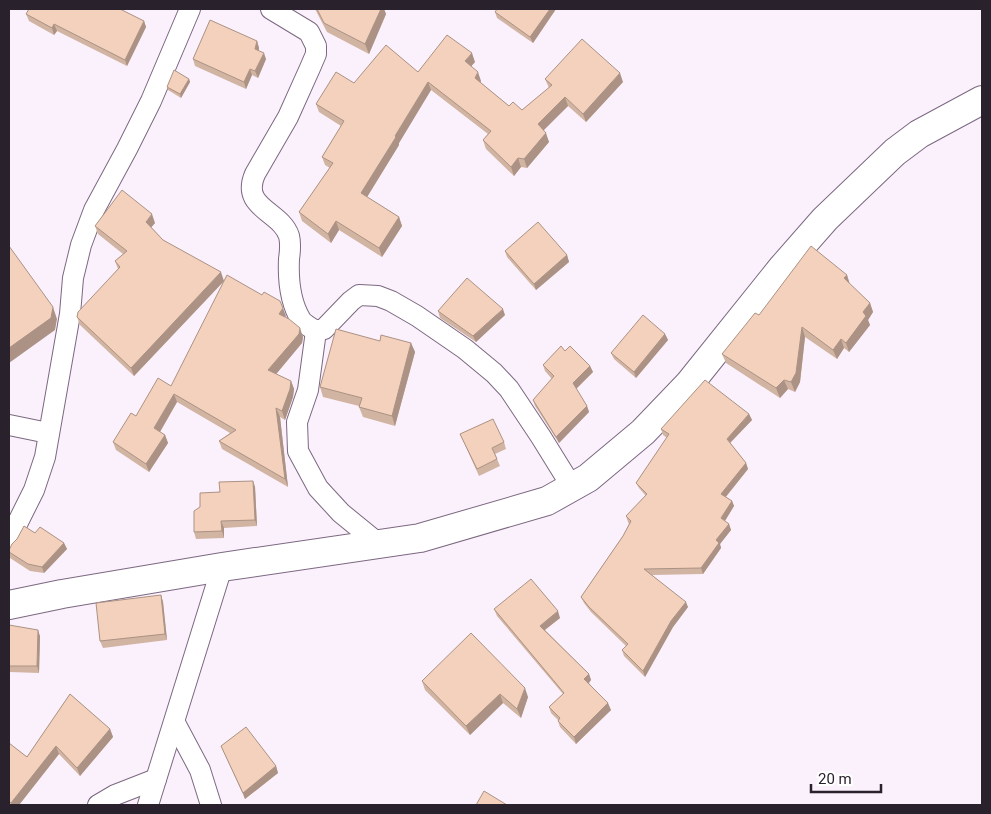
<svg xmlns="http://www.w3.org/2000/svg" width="991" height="814" font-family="Roboto,sans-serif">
<rect width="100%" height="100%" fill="#fbf1fd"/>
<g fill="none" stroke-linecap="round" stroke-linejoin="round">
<!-- minor casing -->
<g stroke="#7c6881" stroke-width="22">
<g id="minor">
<path d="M271,9L309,32L316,46V54L310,68L288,117L255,174C240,208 281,211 289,236C291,244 290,252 289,259C288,280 290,302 301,320C304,324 311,328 316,331L324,329L351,301L359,295L378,296L391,301L417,316L465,349L494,373L509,389L541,437L572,487"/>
<path d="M316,331L308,390L297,422L298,451L318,488L341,513L379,544"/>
<path d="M9,425L48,433"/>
<path d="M9,540L34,490L45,457L70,314L73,278L81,245L94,210L127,149L151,101L190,9"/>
<path d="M175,723L200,770L211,805"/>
<path d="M98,805L115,795L156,779"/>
<path d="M148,805L222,567"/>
</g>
</g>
<!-- secondary casing -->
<g stroke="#7c6881" stroke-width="30">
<path id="secondary" d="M9,605L62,594L222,567L420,538L547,501L588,478L643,432L689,384L782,268L825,219L895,152L919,134L982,100"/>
</g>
<!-- minor -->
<use href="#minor" stroke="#fff" stroke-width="20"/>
<!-- secondary -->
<use href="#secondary" stroke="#fff" stroke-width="28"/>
</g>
<!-- wall -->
<g fill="#d2b4a2">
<path d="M315,9H384L386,14L369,54L327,32Z"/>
<path d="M556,9L533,43L497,18L495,12Z"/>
<path d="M26,14L144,21L146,27L127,66L57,31L54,35L29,21Z"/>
<path d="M257,41L259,48V51L266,59L258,78L252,75L246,89L195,66L193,59Z"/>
<path d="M475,62L471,66L481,81L480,82L509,106L522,110L549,88L545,79L623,82L586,122L568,106L543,130L549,142L527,168L521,167L514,176L486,149L483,140L488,134L431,90L399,143V145L367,197L399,217L402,226L382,257L339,230L331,243L302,221L299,212L330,168L325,165L322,157L341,126L319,112L316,104L354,83Z"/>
<path d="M189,79L190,82L181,98L168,90L167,87Z"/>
<path d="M155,223L151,227L163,240L224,281L134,376L80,325L77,317L118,269L115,261L123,254L98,234L95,226Z"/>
<path d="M505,251L567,255L569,262L536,290L507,257Z"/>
<path d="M847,275L850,285L870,303L873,312L868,320L870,325L849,352L844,348L837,359L805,337L800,382L795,392L788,389L780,398L726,363L722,354L759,315Z"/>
<path d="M438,311L505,315L476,342L440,318Z"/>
<path d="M286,316L285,317L303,337L302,343L276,374L291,381L294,389L293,397L285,420L280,417L288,487L222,449L219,441L230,433L177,402L160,432L165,435L168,443L149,472L116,450L113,442L136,416L171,386Z"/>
<path d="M665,334L668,340L636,378L614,359L611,353Z"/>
<path d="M380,341L411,343L415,352L395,426L363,417L359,407V406L323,397L320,387Z"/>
<path d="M565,351L590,366L593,372L576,389L587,406L589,412L559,443L535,406L533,400L552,379L545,371L543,365Z"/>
<path d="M749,414L752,420L730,443L746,463L748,469L726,497L732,501L734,506L725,521L729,524L731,530L720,544L721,548L703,574L652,575L688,607L673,627L645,677L624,656L622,650L626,646L591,612L584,603L581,597L623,536L629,524L628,522L626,516L646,496L639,488L636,483L667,438L663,435L661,429Z"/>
<path d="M460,434L504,442L506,449L495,454L500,466L479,476Z"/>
<path d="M253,481L255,487L257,526L224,528V538L196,539L194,532L200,507L220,492Z"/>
<path d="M35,533L64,543L67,549L44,573L30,571L10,558L9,555V550Z"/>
<path d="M161,595L163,602L167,640L103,648L100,641Z"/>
<path d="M494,609L560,618L545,630L589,674L591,680L589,683L611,710L576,744L560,727L558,721V720L551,713L549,707L563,694L497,616Z"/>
<path d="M9,625L40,636L39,673L9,672Z"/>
<path d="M422,681L528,697L521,718L503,703L470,735L425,690Z"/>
<path d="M70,694L110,729L113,737L80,776L59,754L19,805H9V743L27,757Z"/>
<path d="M221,746L276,766L278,773L245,799Z"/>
</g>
<!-- shaded-wall -->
<g fill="#ab9284">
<path d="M381,9H384L386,14L369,54L365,44Z"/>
<path d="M550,9H556L533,43L530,37Z"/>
<path d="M144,21L146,27L127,66L125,60Z"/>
<path d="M54,24L57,31L54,35L52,28Z"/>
<path d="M257,41L259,48L258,56L255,49Z"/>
<path d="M264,53L266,59L258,78L255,71Z"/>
<path d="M472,53L475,62L468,70L465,61Z"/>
<path d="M250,69L252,75L246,89L244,82Z"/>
<path d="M478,72L481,81L478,86L475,78Z"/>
<path d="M620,73L623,82L586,122L583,114Z"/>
<path d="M189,79L190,82L181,98L180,94Z"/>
<path d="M428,82L431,90L399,143V145L364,202L361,193L395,136Z"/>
<path d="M565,97L568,106L541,133L538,124Z"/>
<path d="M546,133L549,142L527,168L524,159Z"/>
<path d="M518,158L521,167L514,176L511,167Z"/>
<path d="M152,214L155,223L149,230L146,222Z"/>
<path d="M399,217L402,226L382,257L379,248Z"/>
<path d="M336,221L339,230L331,243L328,234Z"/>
<path d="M567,255L569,262L536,290L534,284Z"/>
<path d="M221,272L224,281L134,376L131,368Z"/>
<path d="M847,275L850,285L844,278Z"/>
<path d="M870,303L873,312L868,320L870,325L849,352L846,343L863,312Z"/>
<path d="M53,307L57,319L55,330L9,363V348Z"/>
<path d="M283,308L286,316L282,322L279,314Z"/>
<path d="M503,309L505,315L476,342L473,336Z"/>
<path d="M802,327L805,337L800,382L795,392L791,382Z"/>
<path d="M300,328L303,337L302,343L272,379L268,370Z"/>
<path d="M665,334L668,340L636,378L634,372Z"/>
<path d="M841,339L844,348L837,359L833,350Z"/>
<path d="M411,343L415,352L395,426L392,416Z"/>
<path d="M590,366L593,372L575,390L573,383Z"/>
<path d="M784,380L788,389L780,398L776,388Z"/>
<path d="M291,381L294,389L293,397L285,420L282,411Z"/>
<path d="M174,394L177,402L157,437L154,428Z"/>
<path d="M587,406L589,412L559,443L556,437Z"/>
<path d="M276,408L280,417L288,487L285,479Z"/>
<path d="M749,414L752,420L729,444L727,439Z"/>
<path d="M165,435L168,443L149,472L146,464Z"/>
<path d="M746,463L748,469L723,500L721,494Z"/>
<path d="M253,481L255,487L257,526L255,520Z"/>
<path d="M732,501L734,506L723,524L721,518Z"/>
<path d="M221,521L224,528V538L222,531Z"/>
<path d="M729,524L731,530L720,544L721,548L703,574L701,568L716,540Z"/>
<path d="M64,543L67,549L44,573L42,567Z"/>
<path d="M161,595L163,602L167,640L165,634Z"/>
<path d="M686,602L688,607L673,627L645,677L643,671L671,621Z"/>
<path d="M558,611L560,618L542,632L540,626Z"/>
<path d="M38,630L40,636L39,673L37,666Z"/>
<path d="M589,674L591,680L587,685L584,679Z"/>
<path d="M525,688L528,697L521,718L517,709Z"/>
<path d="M500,694L503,703L470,735L466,726Z"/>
<path d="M608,703L611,710L576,744L574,737Z"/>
<path d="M110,729L113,737L80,776L77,768Z"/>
<path d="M56,746L59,754L19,805H12L11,803Z"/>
<path d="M276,766L278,773L245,799L243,793Z"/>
</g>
<!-- building -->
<g fill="#f4d1bc" stroke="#ab9284">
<path d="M29,9H120L144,21L125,60L54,24L52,28L26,14Z"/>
<path d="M317,9H381L365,44L324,23Z"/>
<path d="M497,9H550L530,37L495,12Z"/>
<path d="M210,20L257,41L255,49L264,53L255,71L250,69L244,82L193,59Z"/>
<path d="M447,35L472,53L465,61L478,72L475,78L509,106L513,102L522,110L552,85L545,79L582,39L620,73L583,114L565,97L538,124L546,133L524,159L518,158L511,167L483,140L491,131L428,82L395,136L396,137L361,193L399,217L379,248L336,221L328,234L299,212L333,163L322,157L344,121L316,104L336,72L354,83L386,45L418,72Z"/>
<path d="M174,70L189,79L180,94L167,87Z"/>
<path d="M122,190L152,214L146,222L163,240L221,272L131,368L77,317L78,312L120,267L115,261L127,251L95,226Z"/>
<path d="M538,222L567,255L534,284L505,251Z"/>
<path d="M9,246L53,307L51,318L9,348Z"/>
<path d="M811,246L847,275L844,278L870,303L863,312L866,316L846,343L841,339L833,350L802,327L796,373L791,382L784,380L776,388L722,354L755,313L759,315Z"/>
<path d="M227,275L262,295L264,292L280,301L283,308L279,314L289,319L300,328L299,334L268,370L291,381L290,389L282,411L276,408L285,479L219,441L236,430L174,394L154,428L165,435L146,464L113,442L131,413L136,416L158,378L171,386Z"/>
<path d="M467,278L503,309L473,336L438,311Z"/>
<path d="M643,315L665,334L634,372L611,353Z"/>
<path d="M336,329L380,341L381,335L411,343L392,416L359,407L362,398L320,387Z"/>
<path d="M561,346L565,351L570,346L590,366L573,383L587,406L556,437L533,400L554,376L543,365Z"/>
<path d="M705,380L749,414L727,439L746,463L721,494L732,501L721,518L729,524L716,540L719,543L701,568L644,569L686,602L671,621L643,671L622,650L628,644L589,607L581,597L623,536L631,521L626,516L647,494L636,483L669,434L661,429Z"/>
<path d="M493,419L504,442L492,448L497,459L477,469L460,434Z"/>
<path d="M253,481L255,520L221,521L222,531L194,532V511L200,507V493L220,492L219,482Z"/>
<path d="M24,526L35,533L40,527L64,543L42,567L28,564L9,552V550L12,544L17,539Z"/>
<path d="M531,579L558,611L540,626L589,674L584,679L608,703L574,737L558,721L560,718L549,707L564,693L494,609Z"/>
<path d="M161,595L165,634L100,641L96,603Z"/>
<path d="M9,625L38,630L37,666H9Z"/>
<path d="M471,633L525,688L517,709L500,694L466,726L422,681Z"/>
<path d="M70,694L110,729L77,768L56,746L11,803L9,801V743L27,757Z"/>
<path d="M246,727L276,766L243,793L221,746Z"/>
<path d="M484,791L507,805H476Z"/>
</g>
<!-- border -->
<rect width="991" height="814" fill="none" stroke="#29212b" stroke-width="20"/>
<!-- scale -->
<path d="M811 784v8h70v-8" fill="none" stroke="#29212b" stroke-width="2.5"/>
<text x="818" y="784" font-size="15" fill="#29212b" stroke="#ffffff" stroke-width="4" paint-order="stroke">20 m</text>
</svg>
